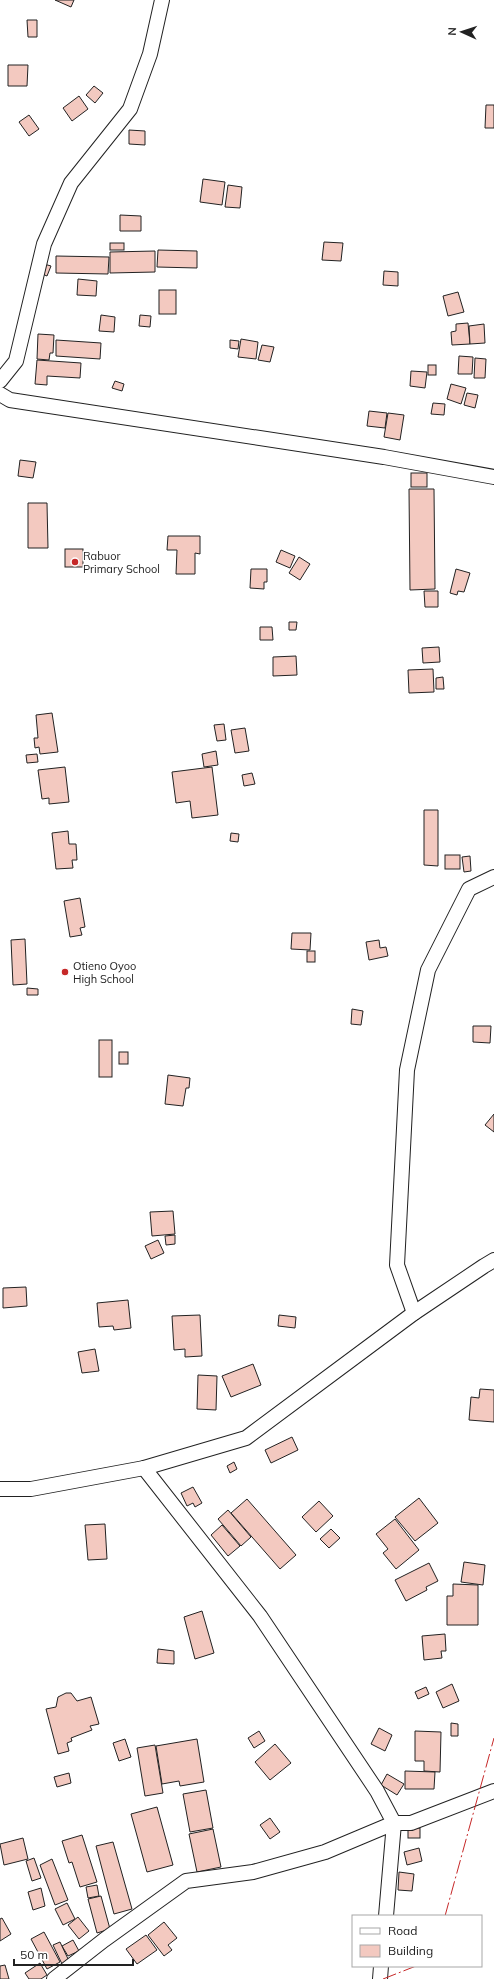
<svg xmlns="http://www.w3.org/2000/svg" width="494" height="1979" font-family="Mulish,sans-serif">
<rect width="100%" height="100%" fill="#fff"/>
<!-- building -->
<g fill="#f3c9c0" stroke="#222">
<path d="M55,0H74L71,7Z"/>
<path d="M27,20H37V37H28Z"/>
<path d="M8,65H28L27,86H8Z"/>
<path d="M94,86L103,93L95,103L86,95Z"/>
<path d="M79,96L88,109L72,121L63,108Z"/>
<path d="M486,105H494V128H485Z"/>
<path d="M29,115L39,129L29,136L19,122Z"/>
<path d="M129,130L145,131V145L129,144Z"/>
<path d="M203,179L225,182L222,205L200,202Z"/>
<path d="M228,185L242,187L240,208L225,207Z"/>
<path d="M120,215L141,216V231H120Z"/>
<path d="M324,242L343,243L341,261L322,260Z"/>
<rect x="110" y="243" width="14" height="7"/>
<path d="M158,250L197,251V268L157,267Z"/>
<path d="M155,251V272L110,273V252Z"/>
<path d="M56,256L109,257L108,274L56,273Z"/>
<path d="M44,264L51,266L47,276L40,273Z"/>
<path d="M384,271L398,272V286L383,285Z"/>
<path d="M78,279L97,281L96,296L77,295Z"/>
<rect x="159" y="290" width="17" height="24"/>
<path d="M458,292L464,312L448,316L443,296Z"/>
<path d="M101,315L115,317L114,332L99,331Z"/>
<path d="M140,315L151,316L150,327L139,326Z"/>
<path d="M468,323L470,344L452,345L451,332L456,331V324Z"/>
<path d="M484,324L485,343L470,344L469,326Z"/>
<path d="M38,334L54,335L53,353H50L49,360L37,359Z"/>
<path d="M241,339L258,342L256,359L238,357Z"/>
<path d="M56,340L101,343L100,359L56,356Z"/>
<path d="M230,340L239,341L238,349L230,348Z"/>
<path d="M262,345L274,347L270,362L258,360Z"/>
<path d="M459,356L473,357L472,374H458Z"/>
<path d="M475,358L486,359L485,378H474Z"/>
<path d="M37,360L81,363L80,378L47,376V385L35,384Z"/>
<rect x="428" y="365" width="8" height="10"/>
<path d="M411,371L427,372L425,388L410,386Z"/>
<path d="M115,381L124,384L122,391L112,388Z"/>
<path d="M451,384L466,388L461,404L447,399Z"/>
<path d="M467,393L478,395L475,408L464,405Z"/>
<path d="M433,403L445,404L444,415L431,414Z"/>
<path d="M369,411L387,413L385,428L367,426Z"/>
<path d="M388,413L404,415L400,440L384,437Z"/>
<path d="M20,460L36,462L33,478L18,476Z"/>
<rect x="411" y="473" width="16" height="14"/>
<path d="M409,489H434L435,589L410,590Z"/>
<path d="M28,503H47L48,548H28Z"/>
<path d="M168,536H200V554L195,553V574H176L177,550H167Z"/>
<rect x="65" y="549" width="18" height="18"/>
<path d="M281,550L295,556L290,568L276,562Z"/>
<path d="M299,557L310,564L300,580L289,573Z"/>
<path d="M251,569H267V582H264V589L250,588Z"/>
<path d="M456,569L470,573L464,592L458,591L457,595L450,593Z"/>
<path d="M424,591H438V607H425Z"/>
<path d="M289,622H297L296,630H289Z"/>
<path d="M260,627H272L273,640H260Z"/>
<path d="M439,647L440,662L423,663L422,648Z"/>
<path d="M296,656L297,675L273,676V657Z"/>
<path d="M433,669L434,692L409,693L408,670Z"/>
<path d="M443,677L444,689H436V678Z"/>
<path d="M52,713L58,752L40,754L39,747L35,748L34,738H38L36,715Z"/>
<path d="M224,724L226,740L217,741L214,725Z"/>
<path d="M245,728L249,751L235,753L231,730Z"/>
<path d="M216,751L218,765L204,767L202,754Z"/>
<path d="M37,754L38,762L27,763L26,755Z"/>
<path d="M65,767L69,802L49,804V798L42,799L38,770Z"/>
<path d="M212,767L218,815L192,818L190,801L176,803L172,772Z"/>
<path d="M252,773L255,784L244,786L242,775Z"/>
<path d="M424,810H438V866L424,865Z"/>
<path d="M68,831L69,844H76L77,860H72L73,868L56,869L52,833Z"/>
<path d="M231,833L239,834L238,842L230,841Z"/>
<rect x="445" y="855" width="15" height="14"/>
<path d="M470,856L471,871L464,872L462,857Z"/>
<path d="M80,898L85,927L80,928L82,935L70,937L64,901Z"/>
<path d="M292,933H311L310,950L291,949Z"/>
<path d="M25,939L27,984L13,985L11,940Z"/>
<path d="M379,940L380,948L386,947L388,956L369,960L366,942Z"/>
<rect x="307" y="951" width="8" height="11"/>
<path d="M27,988L38,989V995H27Z"/>
<path d="M352,1009L363,1011L361,1025L351,1024Z"/>
<path d="M473,1026H491L490,1043L473,1042Z"/>
<rect x="99" y="1040" width="13" height="37"/>
<rect x="119" y="1052" width="9" height="12"/>
<path d="M168,1075L190,1078L189,1088H186L183,1106L165,1104Z"/>
<path d="M494,1114V1132L485,1125Z"/>
<path d="M173,1211L175,1234L152,1236L150,1212Z"/>
<path d="M175,1235V1244L166,1245L165,1236Z"/>
<path d="M158,1240L164,1253L151,1259L145,1246Z"/>
<path d="M26,1287L27,1306L3,1308V1288Z"/>
<path d="M128,1300L131,1328L114,1330L113,1326L99,1327L97,1303Z"/>
<path d="M200,1315L202,1356L185,1357V1349L174,1350L172,1316Z"/>
<path d="M279,1315L296,1317L295,1328L278,1326Z"/>
<path d="M95,1349L99,1371L82,1373L78,1352Z"/>
<path d="M253,1364L261,1385L231,1397L222,1376Z"/>
<path d="M198,1375L217,1376L216,1410L197,1409Z"/>
<path d="M480,1389L494,1390V1422L469,1420L471,1397L479,1398Z"/>
<path d="M292,1437L298,1450L271,1463L265,1450Z"/>
<path d="M234,1462L237,1469L230,1473L227,1466Z"/>
<path d="M193,1487L202,1503L195,1507L193,1503L187,1506L181,1493Z"/>
<path d="M419,1498L438,1523L415,1541L395,1517Z"/>
<path d="M247,1499L296,1555L280,1569L231,1513Z"/>
<path d="M319,1501L333,1516L316,1532L302,1517Z"/>
<path d="M228,1510L251,1537L241,1546L218,1519Z"/>
<path d="M395,1519L419,1550L396,1569L383,1553L388,1549L376,1534Z"/>
<path d="M105,1524L107,1559L88,1560L85,1525Z"/>
<path d="M222,1525L240,1546L228,1556L211,1535Z"/>
<path d="M331,1529L340,1538L329,1548L320,1539Z"/>
<path d="M464,1562L485,1565L483,1585L461,1582Z"/>
<path d="M429,1563L438,1581L426,1587L427,1590L406,1601L395,1580Z"/>
<path d="M453,1584L478,1585V1625H447V1596H453Z"/>
<path d="M202,1611L214,1653L195,1659L184,1617Z"/>
<path d="M445,1634L446,1651H441L442,1658L424,1660L422,1636Z"/>
<path d="M158,1649L174,1651V1664L157,1663Z"/>
<path d="M452,1684L459,1701L443,1708L436,1692Z"/>
<path d="M426,1687L429,1694L418,1699L415,1692Z"/>
<path d="M66,1693H71L77,1701L91,1697L99,1724L90,1726L92,1730L71,1738L72,1741L67,1743L69,1751L58,1754L46,1709L56,1707L58,1697Z"/>
<path d="M451,1723L458,1724V1736H451Z"/>
<path d="M379,1728L392,1735L385,1751L371,1744Z"/>
<path d="M259,1731L265,1741L254,1748L248,1738Z"/>
<path d="M415,1731L441,1732L440,1772L424,1771V1761H415Z"/>
<path d="M125,1739L131,1757L119,1761L113,1743Z"/>
<path d="M197,1739L204,1782L180,1786L179,1781L162,1784L156,1746Z"/>
<path d="M275,1744L291,1763L270,1780L255,1762Z"/>
<path d="M155,1745L163,1793L145,1796L137,1748Z"/>
<path d="M405,1771L435,1772L434,1789H405Z"/>
<path d="M69,1773L71,1783L57,1787L54,1777Z"/>
<path d="M387,1774L404,1784L397,1795L381,1785Z"/>
<path d="M206,1790L213,1828L190,1832L183,1794Z"/>
<path d="M157,1807L173,1865L147,1872L131,1814Z"/>
<path d="M270,1818L280,1832L270,1839L260,1825Z"/>
<rect x="408" y="1828" width="12" height="10"/>
<path d="M213,1829L221,1867L197,1872L189,1834Z"/>
<path d="M82,1835L97,1882L80,1887L72,1862L69,1863L62,1841Z"/>
<path d="M23,1838L28,1859L4,1865L0,1844Z"/>
<path d="M113,1842L132,1909L114,1914L96,1846Z"/>
<path d="M419,1848L422,1861L407,1865L404,1852Z"/>
<path d="M34,1858L41,1878L32,1881L26,1861Z"/>
<path d="M52,1859L68,1900L55,1905L40,1865Z"/>
<path d="M399,1872L414,1874L412,1891L398,1890Z"/>
<path d="M97,1885L99,1896L88,1898L86,1887Z"/>
<path d="M41,1888L45,1906L33,1910L28,1892Z"/>
<path d="M101,1896L110,1929L97,1933L88,1899Z"/>
<path d="M67,1903L75,1919L63,1925L55,1909Z"/>
<path d="M78,1917L89,1931L79,1939L68,1925Z"/>
<path d="M2,1918L11,1934L0,1941V1919Z"/>
<path d="M164,1922L177,1938L168,1945L172,1950L164,1956L148,1935Z"/>
<path d="M44,1932L60,1962L47,1969L31,1939Z"/>
<path d="M146,1935L157,1950L137,1964L126,1949Z"/>
<path d="M73,1940L79,1951L68,1956L62,1946Z"/>
<path d="M60,1942L69,1961L62,1964L53,1945Z"/>
<path d="M40,1963L47,1975L41,1979H29L25,1973Z"/>
<path d="M5,1965L9,1979H0V1966Z"/>
</g>
<g fill="none" stroke-linecap="round" stroke-linejoin="round">
<!-- street casing -->
<g stroke="#222" stroke-width="16">
<g id="street">
<path d="M0,381L16,361L44,244L71,183L130,109L150,54L162,0"/>
<path d="M0,394L10,400L384,457L494,477"/>
<path d="M414,1313L397,1265L407,1070L428,970L469,889L494,877"/>
<path d="M144,1468L260,1616L377,1791L394,1823L386,1916"/>
<path d="M0,1489H31L144,1468L246,1438L414,1313L484,1266L494,1260"/>
<path d="M54,1979L104,1940L186,1881L253,1872L325,1852L394,1823H411L494,1791"/>
<path d="M380,1979L381,1966"/>
</g>
</g>
<!-- street -->
<use href="#street" stroke="#fff" stroke-width="14"/>
<!-- power -->
<g stroke="#c62828" stroke-width="1" stroke-dasharray="14 3 2 3" stroke-linecap="butt">
<path d="M445,1916L494,1738"/>
<path d="M383,1979L416,1966"/>
</g>
</g>
<!-- markers -->
<g fill="#c62828" stroke="#fff" stroke-width="1.5">
<circle cx="75" cy="562" r="4"/>
<circle cx="65" cy="972" r="4"/>
</g>
<g text-anchor="middle" stroke-width="3" stroke-linejoin="round" paint-order="stroke">
<!-- poi labels -->
<g font-size="11" fill="#222" stroke="#fff" text-anchor="start">
<text x="83" y="560">Rabuor<tspan x="83" dy="13">Primary School</tspan></text>
<text x="73" y="970">Otieno Oyoo<tspan x="73" dy="13">High School</tspan></text>
</g>
</g>
<!-- legend -->
<rect x="352" y="1915" width="130" height="52" fill="#ffffff" stroke="#a7a7a7"/>
<rect x="360" y="1928" width="20" height="6" fill="#ffffff" stroke="#a7a7a7"/>
<text x="388" y="1935" font-size="12" fill="#222222">Road</text>
<rect x="360" y="1945" width="20" height="12" fill="#f3c9c0" stroke="#a7a7a7"/>
<text x="388" y="1955" font-size="12" fill="#222222">Building</text>
<!-- north arrow -->
<g transform="translate(462 32) rotate(273)" stroke="#ffffff" stroke-width="3" paint-order="stroke">
<path d="M0-3L7 15L0 10L-7 15Z" fill="#222222"/>
<text y="-6" font-size="11" font-weight="bold" text-anchor="middle" fill="#222222">N</text>
</g>
<!-- scale -->
<path d="M14 1959v6h119v-6" fill="none" stroke="#222222" stroke-width="2"/>
<text x="20" y="1959" font-size="12" fill="#222222" stroke="#ffffff" stroke-width="3" paint-order="stroke">50 m</text>
</svg>
